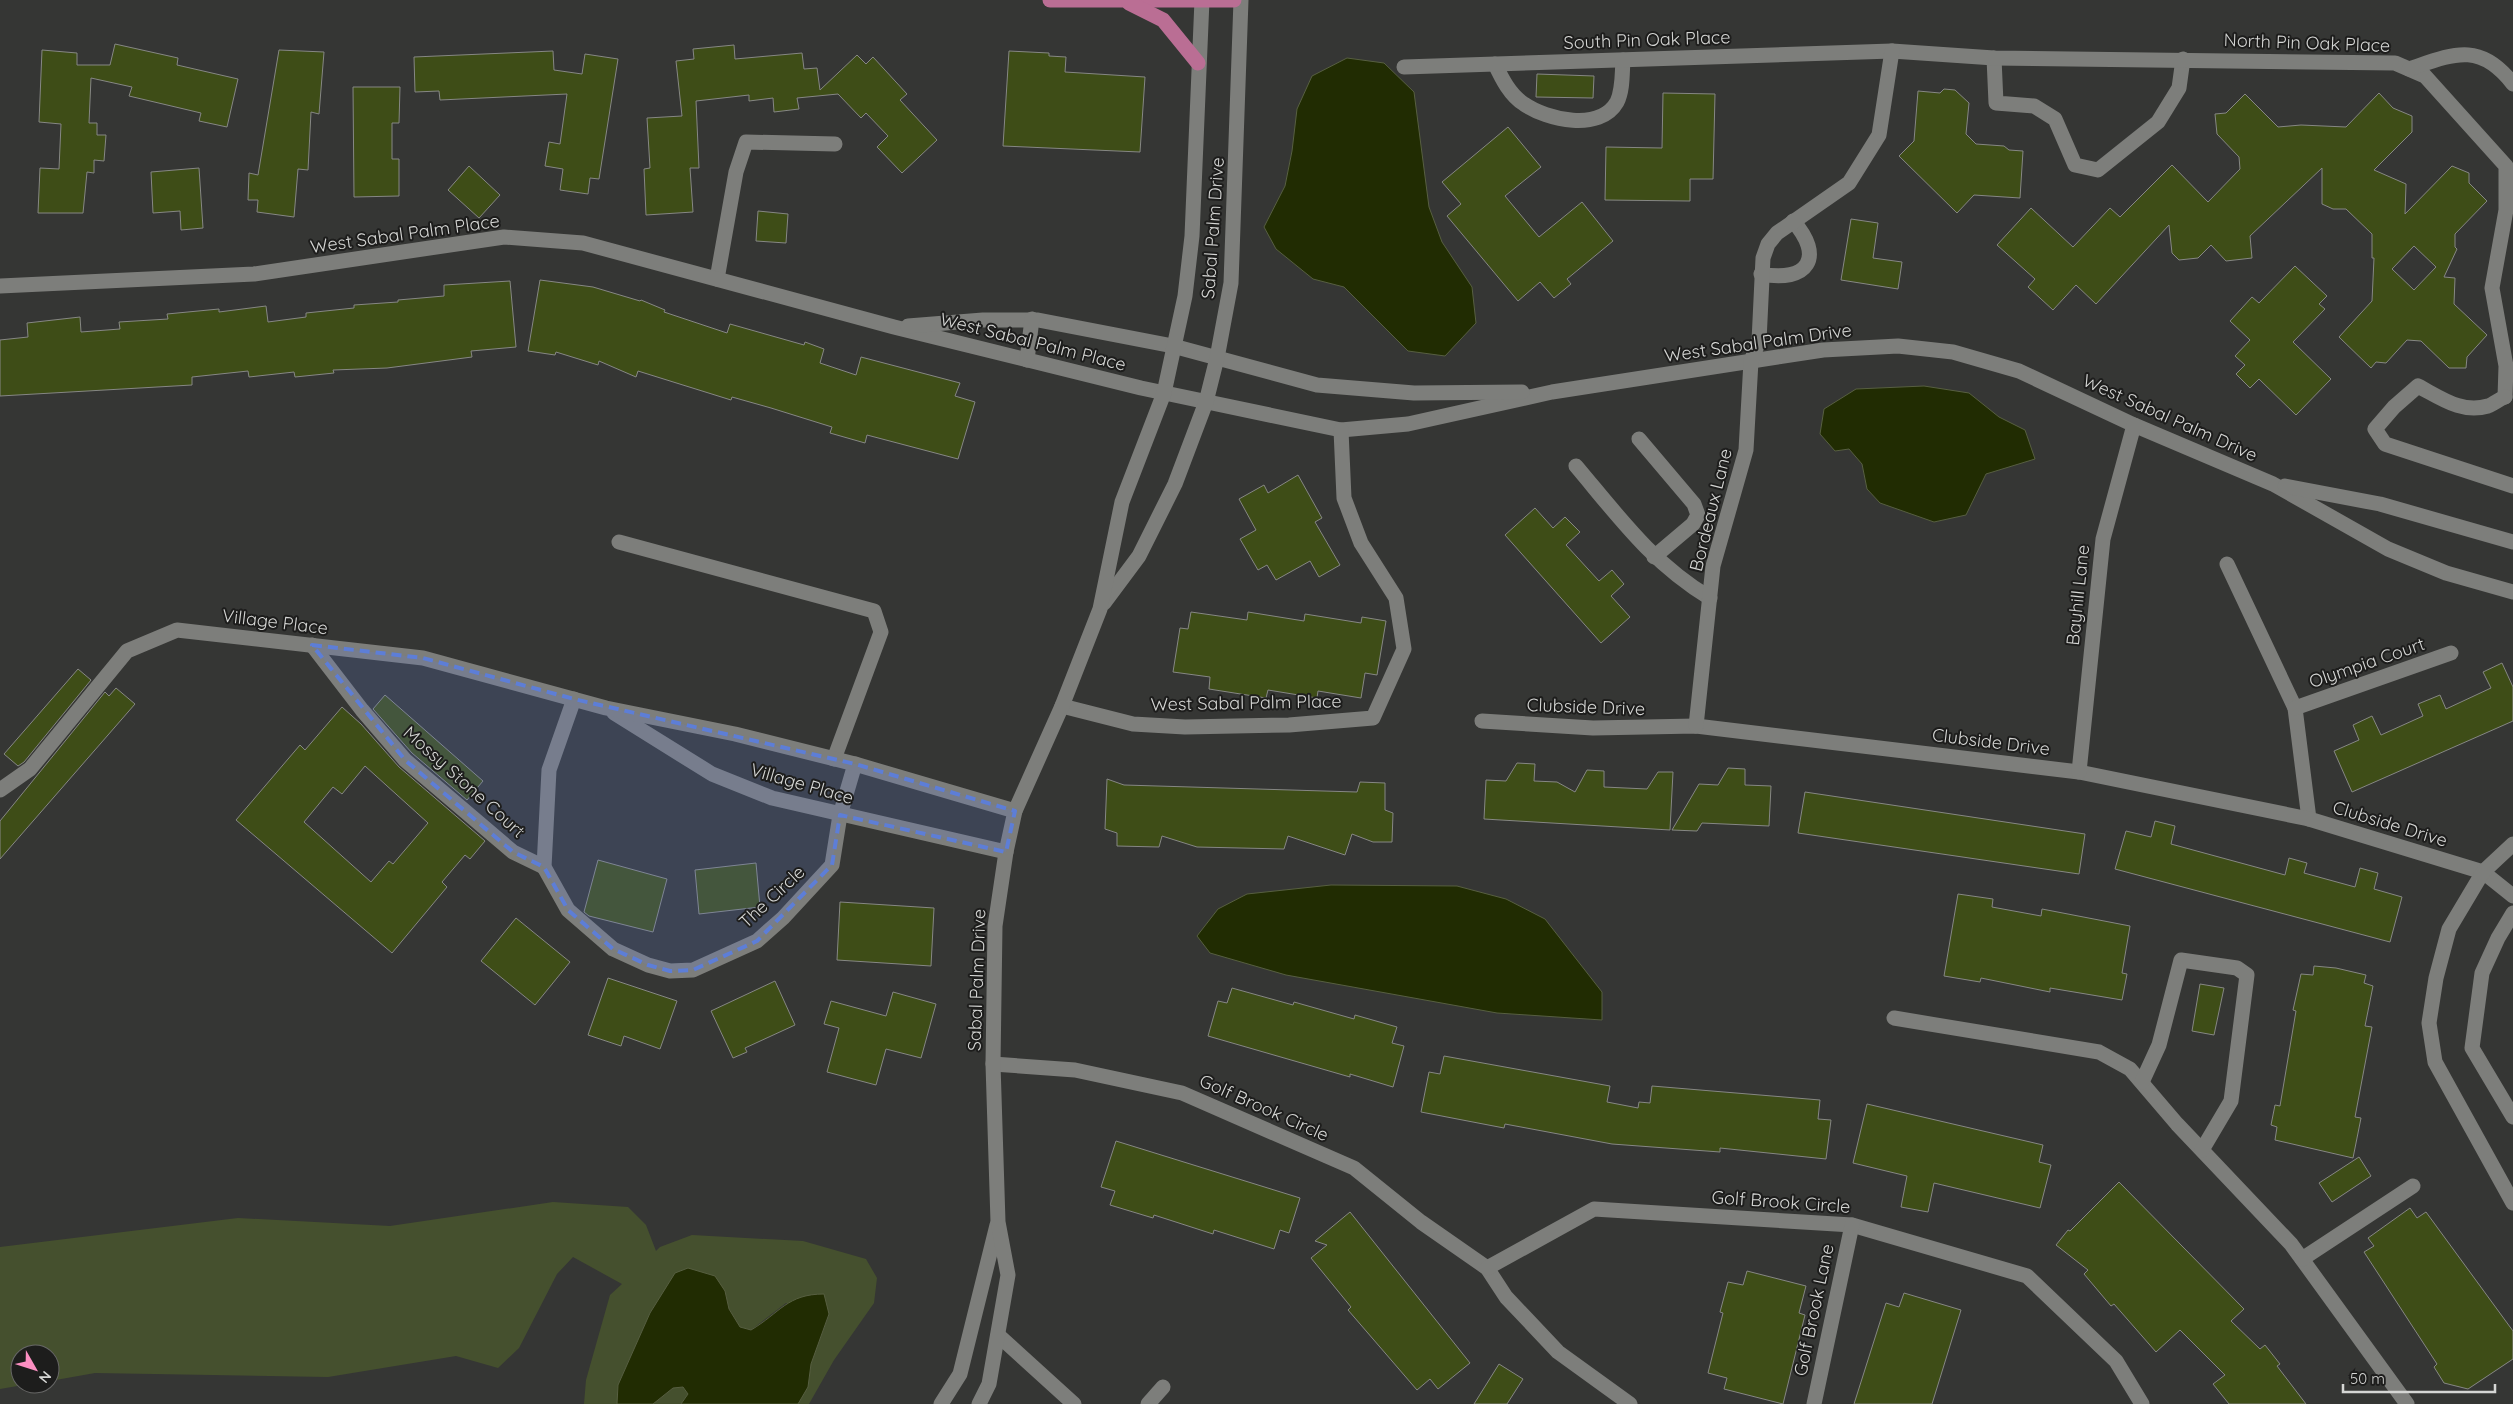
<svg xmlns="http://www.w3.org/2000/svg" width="2513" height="1404" font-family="Quicksand,sans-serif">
<rect width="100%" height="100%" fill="#353634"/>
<!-- green -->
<g fill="#45502e">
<path d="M553,1202L628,1207L646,1225L656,1251L660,1247L692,1235L803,1241L866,1259L877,1278L874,1303L834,1360L809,1404H798L808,1387L811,1364L829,1315L786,1303L751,1330L740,1327L729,1309L725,1291L675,1274L650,1313L618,1385L617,1404H584L586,1380L610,1295L622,1284L573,1257L557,1274L519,1348L498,1368L456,1356L328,1377L95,1373L50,1381V1354H20V1384H29L0,1389V1247L238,1218L390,1226Z"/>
<path d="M684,1387L688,1394L681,1404H653L673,1388Z"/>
</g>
<!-- water -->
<g fill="#212c02" stroke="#575f41">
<path d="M1347,58L1384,63L1414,92L1429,207L1442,242L1472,287L1476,323L1445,356L1408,351L1344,287L1313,279L1276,249L1264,227L1285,186L1292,151L1297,109L1312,76Z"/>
<path d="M1924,386L1969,393L1999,417L2025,430L2035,459L1986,474L1966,515L1934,522L1880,503L1867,489L1862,464L1849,449L1835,451L1820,434L1824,409L1856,389Z"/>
<path d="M1331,885L1457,886L1506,899L1545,919L1602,992V1020L1497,1013L1286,975L1210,953L1197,936L1218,909L1247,894Z"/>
<path d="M688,1268L715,1276L725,1291L729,1309L740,1327L751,1330C780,1313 787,1294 824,1294L829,1314L811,1364L808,1387L798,1404H681L688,1394L683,1387L673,1388L653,1404H617L618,1385L650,1313L675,1273Z"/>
</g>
<!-- building -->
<g fill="#3e4d17" stroke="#868784" fill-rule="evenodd">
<path d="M115,44L178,58L177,65L238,79L227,127L199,121L201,113L129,96L132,87L91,78L89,123H97V135H106L104,161L94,160V173L87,172L83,213H38L40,168L59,169L61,124L39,122L42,50L77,53V65H110Z"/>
<path d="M734,45L735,59L802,53L804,69L817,68L820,90L857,55L866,64L873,57L907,94L900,100L937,140L902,173L877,147L888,136L866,113L861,118L838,94L797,98L799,109L774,112L773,98L749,101V95L696,101L699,168H690L693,212L646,215L644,169L650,168L647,118L682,116L676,61L694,59L693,49Z"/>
<path d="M279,50L324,52L319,114L311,112L308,170L298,169L294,217L257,212L258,200H248L249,173L258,175Z"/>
<path d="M553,51L554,70L582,74L585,54L618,59L599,179L590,178L588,194L560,190L563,169L545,166L549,142L560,144L567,94L440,100L439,91L415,92L414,57Z"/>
<path d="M1009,51L1049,53V56L1066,57L1065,72L1145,77L1140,152L1003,146Z"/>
<path d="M1537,74L1594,76L1593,98L1536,97Z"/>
<path d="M353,87H400L399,123H392V159H399V196L354,197Z"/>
<path d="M1944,89L1955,90L1969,103L1966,134L1976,144L2004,146L2009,150L2023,151L2020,198L1974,195L1957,213L1899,156L1914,141L1918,91L1940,93Z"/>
<path d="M1663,93L1715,94L1713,179H1690V201L1605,200L1606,147L1662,148Z"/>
<path d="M2379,93L2393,108L2412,116V132L2374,170L2406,184L2405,214L2452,166L2469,173V183L2487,201L2455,234V247L2457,249L2444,277L2455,278L2454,304L2487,335L2467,357L2466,368H2449L2421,341L2407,340L2386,363L2376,362L2371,368L2339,337L2372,301L2374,258H2372V234L2346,209H2333L2322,204V168L2250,236L2252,258L2226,261L2211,245L2198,258L2179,260L2172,253L2169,225L2096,304L2076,285L2053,310L2028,287L2035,279L1997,245L2031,208L2073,247L2110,208L2120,217L2172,165L2208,202L2240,169L2239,157L2217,134L2215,114L2226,113L2245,94L2278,127L2301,125L2346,127ZM2414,246L2436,267L2414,290L2392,269Z"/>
<path d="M1508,127L1541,167L1505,196L1539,237L1582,202L1613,241L1567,279L1571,284L1554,298L1540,282L1518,301L1447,216L1461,204L1442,182Z"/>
<path d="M469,166L500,195L479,218L448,190Z"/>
<path d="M199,168L203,228L181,230L180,211L153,213L151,172Z"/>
<path d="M758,211L788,214L786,243L756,241Z"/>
<path d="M1851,219L1878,223L1873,258L1902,262L1898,289L1841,280Z"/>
<path d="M2295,266L2327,296L2319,304L2325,309L2293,342L2331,379L2296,415L2259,379L2250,388L2236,374L2245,365L2235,356L2250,340L2230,321L2252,297L2259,303Z"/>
<path d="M540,280L593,287L640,301L641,300L665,310L664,312L727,333L730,324L804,345L805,342L824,349L820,363L856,375L861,357L960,383L955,396L975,402L958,459L867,435L865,443L830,433L832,427L771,408L732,397L731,400L638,371L636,377L599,361L598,365L556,352L555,355L528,351Z"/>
<path d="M510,281L516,347L471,351L472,357L387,368L333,370L334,373L295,377L294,372L249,377L248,371L192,377V385L0,396V340L28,337L27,323L80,317L81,332L120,329L119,322L168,319L167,314L219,309V312L266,306L268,322L306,317V313L354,308V305L398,302V300L444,296V285Z"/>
<path d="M1298,475L1322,518L1315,522L1340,565L1319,577L1310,561L1276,580L1267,565L1258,570L1240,539L1256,530L1239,499L1264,485L1268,493Z"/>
<path d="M1535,508L1553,528L1565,517L1580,532L1566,545L1599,581L1612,570L1624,584L1611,596L1630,617L1601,643L1505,535Z"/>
<path d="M1191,612L1247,620L1248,612L1304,621L1305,614L1361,623L1362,617L1386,621L1377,675L1365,673L1361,698L1318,691L1317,698L1268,690L1266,698L1209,689L1210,677L1173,672L1180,628L1188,629Z"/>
<path d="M2502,663L2513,687V721L2352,792L2334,751L2359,740L2353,725L2372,716L2381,735L2423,716L2418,704L2440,695L2446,709L2491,688L2483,672Z"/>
<path d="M78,669L91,680L24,762L18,766L4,754Z"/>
<path d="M116,688L135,704L0,859V821L105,692L109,696Z"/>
<path d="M385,695L483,781L467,800L412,753L373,709Z"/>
<path d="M342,707L361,724L399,767L485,841L470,859L465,855L442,882L447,887L392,953L236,820L300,745L305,750ZM365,766L428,823L393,864L389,861L371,882L304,822L333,787L342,794Z"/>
<path d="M1517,763L1535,764L1534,781L1557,782L1575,792L1587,770L1604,771V787L1647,789L1658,772H1673L1670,830L1484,819L1486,780L1506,781Z"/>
<path d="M1728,768L1745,769V785L1771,786L1769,826L1702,823L1697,831L1672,830L1699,784L1718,785Z"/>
<path d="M1107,779L1124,785L1357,792L1360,782L1385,783V810L1393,813L1392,842H1373L1352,834L1345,855L1288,836L1284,849L1197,847L1162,836L1159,847L1117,846V833L1105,829Z"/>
<path d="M1805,792L2085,834L2079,874L1798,833Z"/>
<path d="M2155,821L2175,826L2171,844L2285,875L2289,858L2307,863L2304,873L2355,887L2360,868L2378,873L2374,889L2402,897L2390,942L2115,869L2126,831L2151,837Z"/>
<path d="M598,860L667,879L653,932L589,916L584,912Z"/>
<path d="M756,863L760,907L699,914L695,870Z"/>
<path d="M1958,894L1993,899L1992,907L2041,916L2042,909L2130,926L2122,973L2127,974L2122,1000L2050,988V992L1981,978L1980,982L1944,976Z"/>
<path d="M840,902L934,908L931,966L837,960Z"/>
<path d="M516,918L570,962L535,1005L481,961Z"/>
<path d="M2314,966L2336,968L2366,975L2364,983L2373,986L2365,1026L2372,1027L2355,1117L2361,1118L2353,1158L2275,1140L2277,1127L2271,1125L2275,1105L2280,1106L2296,1011L2293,1010L2301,974L2313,975Z"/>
<path d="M608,978L677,1001L660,1049L624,1036L621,1046L588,1035Z"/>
<path d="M775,981L795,1025L745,1048L747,1052L733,1058L711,1011Z"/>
<path d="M2200,984L2224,988L2214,1035L2192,1031Z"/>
<path d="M1232,988L1293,1005L1294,1002L1354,1019L1355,1015L1397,1027L1392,1043L1404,1046L1393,1087L1350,1074V1077L1208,1036L1218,1001L1227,1003Z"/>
<path d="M893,992L936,1004L921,1058L886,1049L876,1085L827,1072L839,1028L824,1024L831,1001L886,1016Z"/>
<path d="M1444,1056L1610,1086L1607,1102L1638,1108L1639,1102L1650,1103L1652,1086L1820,1100L1818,1119L1831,1120L1826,1159L1720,1148V1152L1612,1144L1505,1124L1504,1128L1421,1112L1429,1072L1440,1074Z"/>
<path d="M1867,1104L2043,1145L2039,1162L2051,1165L2040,1208L1934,1183L1928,1212L1901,1207L1907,1176L1853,1163Z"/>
<path d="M1116,1141L1300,1198L1289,1233L1280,1230L1274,1249L1214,1230L1213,1234L1154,1215L1153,1218L1110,1205L1115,1191L1101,1187Z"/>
<path d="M2359,1157L2371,1176L2332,1202L2319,1183Z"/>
<path d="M2119,1182L2244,1309L2231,1321L2260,1349L2265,1345L2280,1364L2277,1366L2306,1404H2229L2213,1384L2225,1375L2180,1330L2156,1352L2114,1304L2111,1306L2084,1274L2088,1270L2056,1245L2068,1230L2070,1231Z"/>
<path d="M2410,1208L2417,1218L2426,1212L2513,1331V1359L2468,1389L2444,1383L2434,1367L2437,1364L2364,1252L2374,1246L2368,1238Z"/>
<path d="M1350,1212L1470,1363L1438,1389L1430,1379L1417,1390L1348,1310L1351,1307L1311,1258L1327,1245L1315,1241Z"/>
<path d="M1747,1271L1806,1286L1799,1313L1805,1315L1783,1404L1724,1389L1727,1378L1708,1373L1723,1313L1720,1312L1728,1282L1743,1285Z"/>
<path d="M1904,1293L1961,1310L1932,1404H1854L1886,1303L1899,1307Z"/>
<path d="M1499,1364L1523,1379L1507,1404H1474Z"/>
</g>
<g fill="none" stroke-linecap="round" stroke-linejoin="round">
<!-- minor -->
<g stroke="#7d7e7b" stroke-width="15">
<path d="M1994,58L1996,103L2034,106L2055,119L2075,165L2098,170L2158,122L2179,88L2183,59"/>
<path d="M1495,64C1502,79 1510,95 1524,104C1547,120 1600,132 1617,102C1623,90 1622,73 1623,60"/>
<path d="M1404,67L1892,51L1994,58L2395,63L2425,76L2506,166V210L2492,288L2506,366L2505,397"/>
<path d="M2409,69C2453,54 2480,41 2513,84"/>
<path d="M1761,274C1808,283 1825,257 1793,221"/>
<path d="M717,279L736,172L746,142L835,144"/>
<path d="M0,286L254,274L504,237L583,243L894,327L1141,388L1341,430L1408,424L1552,392L1823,350L1898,346L1953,352L2019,371L2134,425L2273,484L2388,549L2446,573L2513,592"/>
<path d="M908,326L983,320H1038L1173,346L1317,385L1414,393L1522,392"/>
<path d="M1027,360L1032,319"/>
<path d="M2505,397C2499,399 2494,404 2488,406C2462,414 2441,398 2418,386L2394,407L2375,429L2385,444L2513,486"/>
<path d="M1639,439L1694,504L1698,515L1693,524L1654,557"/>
<path d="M1576,466C1619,517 1652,563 1710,598"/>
<path d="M2285,486L2380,504L2513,542"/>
<path d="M619,542L874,611L881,632L834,759"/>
<path d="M2227,564L2295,708L2309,819"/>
<path d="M1104,603L1139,556L1175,484L1206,402L1217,358L1231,283L1241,0"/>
<path d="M312,645L362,710L405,760L513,852L544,867"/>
<path d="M574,699L549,770L544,867L568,910L613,949L648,965L670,971L693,970L757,941L783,918L832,865L840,815L855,764"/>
<path d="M1062,706L1133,724L1185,727L1289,725L1373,718L1404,649L1396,598L1361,543L1344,498L1341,430"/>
<path d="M2295,708L2451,653"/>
<path d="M614,713L712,774L772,798L1006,852"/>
<path d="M1482,721L1593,728L1696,726L2079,772L2309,819L2483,872L2513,896"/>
<path d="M1696,726L1713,566L1746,450L1751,361L1759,341L1763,258L1768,244L1777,233L1849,183L1879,135L1892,51"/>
<path d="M2079,772L2103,539L2134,425"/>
<path d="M0,790L30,769L127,651L177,630L423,658L606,708L735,734L855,764L1015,811"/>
<path d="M2513,844L2483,872L2449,929L2436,978L2429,1023L2435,1062L2513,1203"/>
<path d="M2513,913L2498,938L2482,973L2472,1048L2513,1117"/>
<path d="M1894,1018L2099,1052L2130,1069L2177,1124L2291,1244L2407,1404"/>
<path d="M993,1064L1075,1070L1182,1093L1354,1168L1421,1222L1487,1268L1506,1297L1558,1352L1630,1404"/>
<path d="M2142,1082L2159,1045L2181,960L2237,968L2247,975L2231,1101L2202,1150"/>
<path d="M2302,1259L2413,1186"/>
<path d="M1487,1268L1594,1209L1852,1225L2027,1276L2116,1361L2142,1404"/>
<path d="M998,1335L1074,1404"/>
<path d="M941,1404L960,1374L997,1225"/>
<path d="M979,1404L989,1384L1008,1275L998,1222L993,1064L995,926L1006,852L1015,811L1062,706L1100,609L1122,502L1164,393L1185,296L1192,236L1202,0"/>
<path d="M1148,1404L1163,1387"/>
<path d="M1814,1404L1852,1225"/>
</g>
<!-- major -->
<g stroke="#ba6e94" stroke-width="15">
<path d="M1050,0H1234"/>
<path d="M1129,3L1163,20L1198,63"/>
</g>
</g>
<!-- marked area -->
<path fill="#5d7ed7" fill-opacity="0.2" stroke="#5d7ed7" stroke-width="4" stroke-dasharray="10 6" stroke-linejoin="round" d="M312,645L423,658L574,699L855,764L1015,811L1006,852L840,815L832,865L757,941L693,970L670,971L648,965L613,949L568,910L544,867L513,852L405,760Z"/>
<g text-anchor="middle" stroke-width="4" stroke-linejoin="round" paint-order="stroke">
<!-- street labels -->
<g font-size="18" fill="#d5d6d4" stroke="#1d1d1c">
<text transform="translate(1647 40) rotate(-2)" y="6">South Pin Oak Place</text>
<text transform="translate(2307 43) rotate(2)" y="6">North Pin Oak Place</text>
<text transform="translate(1213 228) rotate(-86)" y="6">Sabal Palm Drive</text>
<text transform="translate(405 234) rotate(-8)" y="6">West Sabal Palm Place</text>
<text transform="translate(1033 342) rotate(14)" y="6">West Sabal Palm Place</text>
<text transform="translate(1758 343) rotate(-8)" y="6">West Sabal Palm Drive</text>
<text transform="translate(2170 418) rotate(24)" y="6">West Sabal Palm Drive</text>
<text transform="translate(1711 510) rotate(-76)" y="6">Bordeaux Lane</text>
<text transform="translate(2078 595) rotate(-84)" y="6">Bayhill Lane</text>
<text transform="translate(275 622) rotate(7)" y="6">Village Place</text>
<text transform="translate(2367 663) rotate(-19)" y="6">Olympia Court</text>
<text transform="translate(1246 703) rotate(-1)" y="6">West Sabal Palm Place</text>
<text transform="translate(1586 707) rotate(2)" y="6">Clubside Drive</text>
<text transform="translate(1991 742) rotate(7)" y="6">Clubside Drive</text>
<text transform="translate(464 782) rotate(42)" y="6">Mossy Stone Court</text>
<text transform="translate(802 784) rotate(16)" y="6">Village Place</text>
<text transform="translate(2390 824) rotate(17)" y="6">Clubside Drive</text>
<text transform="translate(772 897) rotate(-43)" y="6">The Circle</text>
<text transform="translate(977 980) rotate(-88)" y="6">Sabal Palm Drive</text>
<text transform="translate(1264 1108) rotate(24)" y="6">Golf Brook Circle</text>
<text transform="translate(1781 1202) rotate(4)" y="6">Golf Brook Circle</text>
<text transform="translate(1814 1310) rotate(-78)" y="6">Golf Brook Lane</text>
</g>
</g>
<!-- north arrow -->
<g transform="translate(35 1369) rotate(129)"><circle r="24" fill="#1d1d1c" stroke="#676766"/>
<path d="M0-4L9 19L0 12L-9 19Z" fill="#fc8fc2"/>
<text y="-8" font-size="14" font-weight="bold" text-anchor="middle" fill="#d5d6d4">N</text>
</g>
<!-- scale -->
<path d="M2343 1384v8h152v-8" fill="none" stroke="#d5d6d4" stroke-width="2.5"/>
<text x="2350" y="1384" font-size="15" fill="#d5d6d4" stroke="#1d1d1c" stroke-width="4" paint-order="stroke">50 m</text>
</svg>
